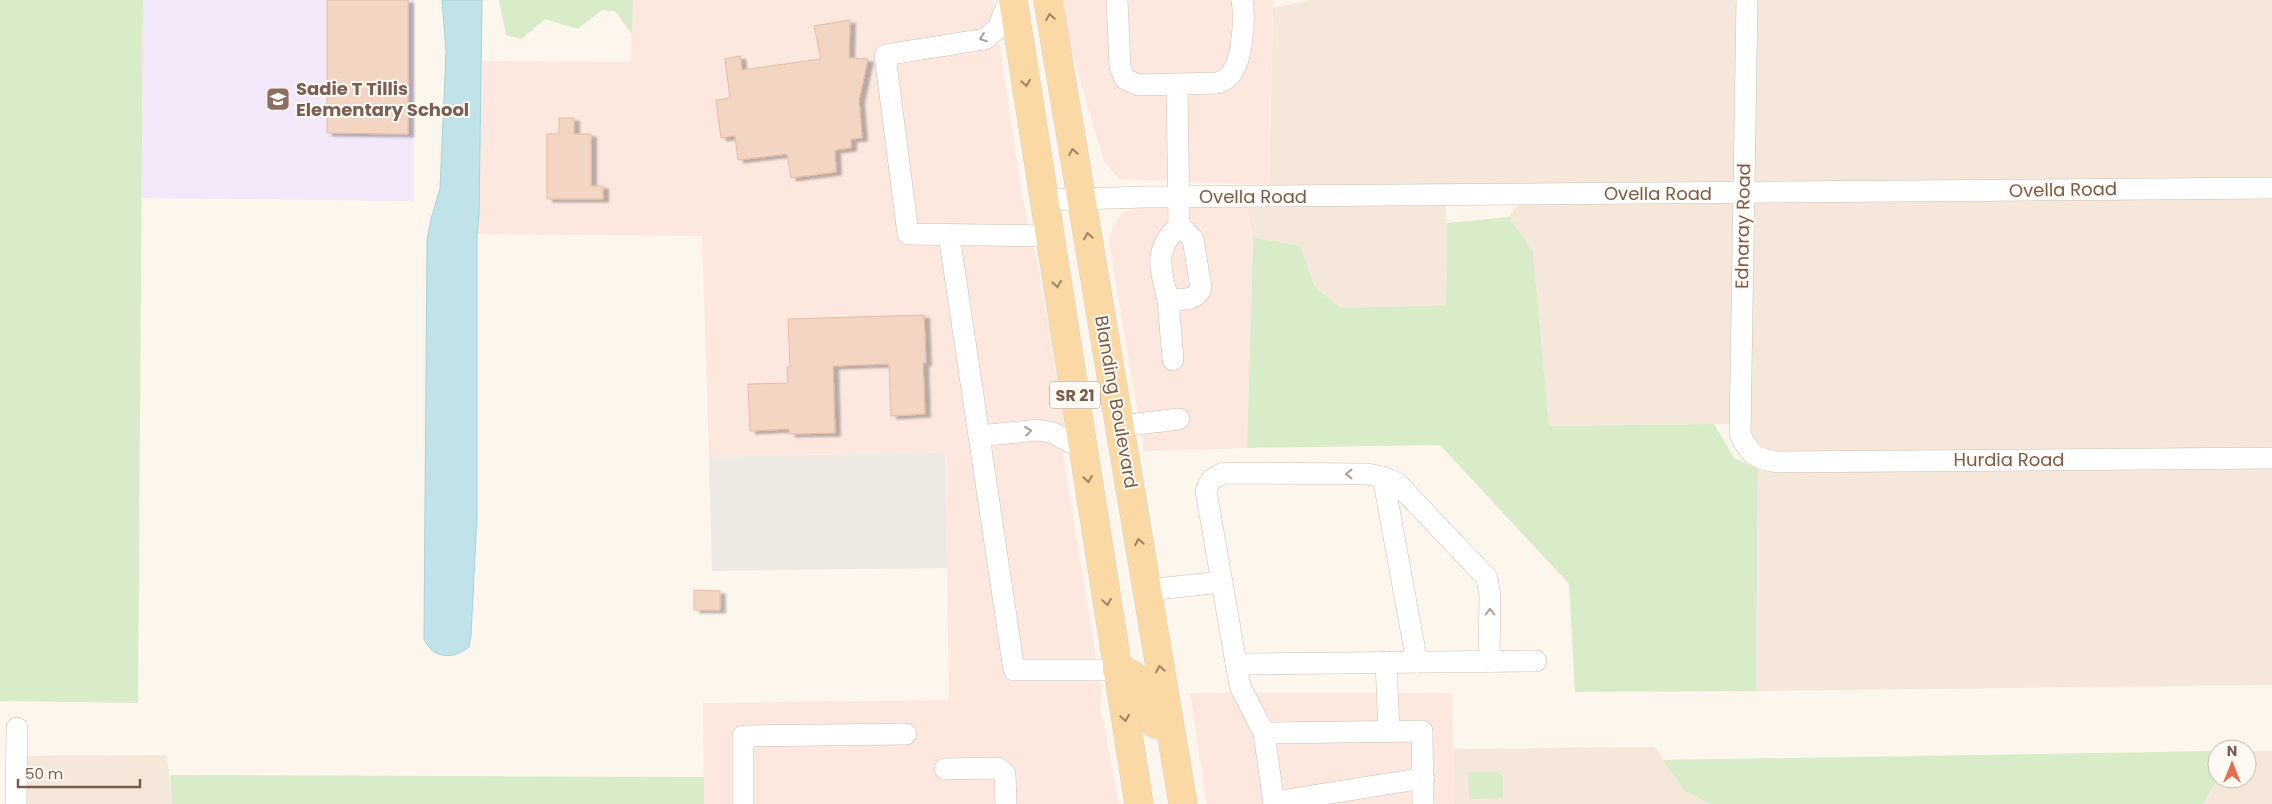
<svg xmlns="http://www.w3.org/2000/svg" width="2272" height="804" font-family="Poppins,sans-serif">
<defs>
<filter id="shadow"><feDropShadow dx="5.5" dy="3" stdDeviation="1" flood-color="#0004"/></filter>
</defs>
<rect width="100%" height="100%" fill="#fdf6ec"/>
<!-- residential -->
<g fill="#f5e8da">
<path d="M1311,0H1739L1736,177L1729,185H1269L1273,8Z"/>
<path d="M1754,0H2272V181L1755,183L1752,177Z"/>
<path d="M2272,196V451L1769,456L1746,436L1750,209L1755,202Z"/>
<path d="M1724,200L1734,203L1732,424L1549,426L1533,251L1509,217L1519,203Z"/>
<path d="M1246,206H1445L1447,223L1446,305L1341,308L1315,287L1300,246L1253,237Z"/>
<path d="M2272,465V685L1756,691L1758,469Z"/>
<path d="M1655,747L1684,791L1710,804H1454V749Z"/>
<path d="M2247,751H2272V804H2203L2218,779H2247Z"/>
<path d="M167,755L172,804H23V756Z"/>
</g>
<!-- commercial -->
<g fill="#fde8e0">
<path d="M633,0H993L1022,197L1037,261L1064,419L1062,450L1102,694L1100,707L1119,804H704L703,703L949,700L945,452L709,457L702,236L477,234L479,216L481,61L631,62Z"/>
<path d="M1061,0H1273L1269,185L1119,179L1104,161L1066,32Z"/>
<path d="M1150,205L1246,206L1253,237L1247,448L1144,451L1109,243L1113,225L1124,212Z"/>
<path d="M1190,693H1452L1454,804H1207Z"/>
</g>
<!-- industrial -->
<path fill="#efe9e4" d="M945,452L947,568L712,571L709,457Z"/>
<!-- education -->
<path fill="#f3e8fa" d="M143,0H414V201L142,198Z"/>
<!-- green -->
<g fill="#d8ecc9">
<path d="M0,0H143L138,703L0,701Z"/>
<path d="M499,0H633L632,34L615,11L602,10L578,29L545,19L521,39L506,35Z"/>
<path d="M1509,217L1533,251L1549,426L1714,424L1734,458L1758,469L1756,691L1575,692L1569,584L1440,445L1247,448L1253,237L1300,246L1315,287L1341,308L1446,305L1447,223Z"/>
<path d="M2217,751L2218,779L2203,804H1710L1684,791L1663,760Z"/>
<path d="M1468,772H1497L1503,776V796L1501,798L1469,799Z"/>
<path d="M170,775L704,777V804H172Z"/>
</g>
<!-- water -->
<path fill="#bfe3e8" stroke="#a5d3da" d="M442,0H482L479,216L477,234V516L471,635L469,647C452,660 433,659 424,639L427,240L431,219L440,189L446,52Z"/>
<!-- building -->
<g fill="#f3d5c3" stroke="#e6bba3" filter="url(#shadow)">
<path d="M327,0H408V134L327,133Z"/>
<path d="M850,20L849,58L868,59L859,100L862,138L851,139V148L835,150L836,172L791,178L787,154L738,160L735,136L721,138L716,100L730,98L725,59L740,56L742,70L821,59L814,26Z"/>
<path d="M559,118H574V134H591V186H603V199H547V134H559Z"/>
<path d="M924,315L926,363H923L925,414L891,416L889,364L833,366L835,433L790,434L789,429L750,431L748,384L788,383L787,367H790L788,319Z"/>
<path d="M694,590L720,591V610H694Z"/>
</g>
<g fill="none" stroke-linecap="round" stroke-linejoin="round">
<!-- minor casing -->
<g stroke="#d1beb0" stroke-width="22">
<g id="minor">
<path d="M1009,0L998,28L985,39L885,55L908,234L1050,236"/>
<path d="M1117,0L1120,67L1125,79L1138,85L1218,83C1221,81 1226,80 1228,77C1243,65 1245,18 1242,0"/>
<path d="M1747,0L1740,434C1750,455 1755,459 1778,462L2272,458"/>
<path d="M1177,84L1179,225C1153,252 1160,266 1168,300C1181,299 1196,302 1201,288L1193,239L1179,225"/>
<path d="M1044,200L1146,197L2272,188"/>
<path d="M949,235L1014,670H1117"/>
<path d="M1168,300L1173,360"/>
<path d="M1120,426L1179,419"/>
<path d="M979,436L1038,430L1053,433L1083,449"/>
<path d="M1383,477L1417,662"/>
<path d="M1147,590L1222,582"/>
<path d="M1386,662L1389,731"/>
<path d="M1236,664L1536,661"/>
<path d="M1264,733L1240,686L1206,491L1211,480L1223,473L1367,474L1383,477L1397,483L1487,578L1490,596L1489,661"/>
<path d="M945,769L998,768L1005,774L1006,804"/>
<path d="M1274,802L1424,778"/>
<path d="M16,804L17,728"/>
<path d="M743,804V736L906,734"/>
<path d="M1274,804L1264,733L1422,731L1423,804"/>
</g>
</g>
<!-- major casing -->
<g stroke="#dad1cd" stroke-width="29">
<g id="major">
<path d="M1013,0L1139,804"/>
<path d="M1048,0L1183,804"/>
<path d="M1117,670C1145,673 1151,700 1155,724"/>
</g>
</g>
<!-- minor -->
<use href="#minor" stroke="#fff" stroke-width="21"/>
<!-- major -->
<use href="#major" stroke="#fbd9a5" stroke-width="28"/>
</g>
<!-- one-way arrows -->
<defs><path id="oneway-chevron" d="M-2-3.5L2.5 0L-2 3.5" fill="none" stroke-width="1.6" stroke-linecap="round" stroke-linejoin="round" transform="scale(1.25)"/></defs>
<g stroke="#a18267">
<use href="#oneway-chevron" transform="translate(1050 17) rotate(-99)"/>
<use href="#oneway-chevron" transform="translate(1026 83) rotate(81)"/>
<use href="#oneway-chevron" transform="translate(1073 152) rotate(-100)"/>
<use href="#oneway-chevron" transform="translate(1088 236) rotate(-100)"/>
<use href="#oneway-chevron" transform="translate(1057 284) rotate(81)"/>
<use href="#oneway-chevron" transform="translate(1088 479) rotate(81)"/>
<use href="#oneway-chevron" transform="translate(1139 542) rotate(-100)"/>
<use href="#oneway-chevron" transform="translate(1107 602) rotate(81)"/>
<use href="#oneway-chevron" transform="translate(1160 669) rotate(-100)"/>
<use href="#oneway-chevron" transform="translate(1125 718) rotate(81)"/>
</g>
<g stroke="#af9d94">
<use href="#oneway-chevron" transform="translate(983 38) rotate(160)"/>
<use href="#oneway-chevron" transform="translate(1028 431) rotate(-6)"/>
<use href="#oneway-chevron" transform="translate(1349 474) rotate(180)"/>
<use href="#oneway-chevron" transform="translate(1490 612) rotate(-90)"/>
</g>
<!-- icons -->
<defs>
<g id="school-square" transform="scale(1.25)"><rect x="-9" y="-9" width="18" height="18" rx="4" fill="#8d6e63" stroke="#fffaf3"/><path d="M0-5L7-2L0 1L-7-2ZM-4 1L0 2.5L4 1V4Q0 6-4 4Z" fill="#fff"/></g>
</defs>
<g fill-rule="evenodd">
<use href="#school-square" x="278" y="99"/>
</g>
<g text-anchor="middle" stroke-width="4" stroke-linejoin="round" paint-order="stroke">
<!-- shield labels -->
<rect fill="#fffaf3" stroke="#a28b7f" stroke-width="1" x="1050" y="381.5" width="50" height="27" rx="4"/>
<g font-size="16" font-weight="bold" fill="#7a5c4d">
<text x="1075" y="401">SR 21</text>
</g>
<!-- education labels -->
<g font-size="18" font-weight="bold" fill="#785e54" stroke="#fffaf3" text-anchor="start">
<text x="296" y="95">Sadie T Tillis<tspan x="296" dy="21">Elementary School</tspan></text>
</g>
<!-- street labels -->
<g font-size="18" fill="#7a5c4d" stroke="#fffaf3">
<text transform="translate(2063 190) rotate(-1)" y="6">Ovella Road</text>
<text x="1658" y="200">Ovella Road</text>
<text x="1253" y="203">Ovella Road</text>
<text transform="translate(1743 226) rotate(-89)" y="6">Ednaray Road</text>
<text transform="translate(1116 402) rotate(80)" y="6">Blanding Boulevard</text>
<text x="2009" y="466">Hurdia Road</text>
</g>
</g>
<!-- north arrow -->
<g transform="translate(2232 764)"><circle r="24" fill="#fffaf3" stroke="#cabbb1"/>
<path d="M0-4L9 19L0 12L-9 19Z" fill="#e76f51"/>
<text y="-8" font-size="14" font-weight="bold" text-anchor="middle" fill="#7a5c4d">N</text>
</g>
<!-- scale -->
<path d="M18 779v8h122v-8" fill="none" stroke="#7a5c4d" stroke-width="2.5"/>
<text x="25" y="779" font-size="15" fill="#7a5c4d" stroke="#fffaf3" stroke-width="4" paint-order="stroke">50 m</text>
</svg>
